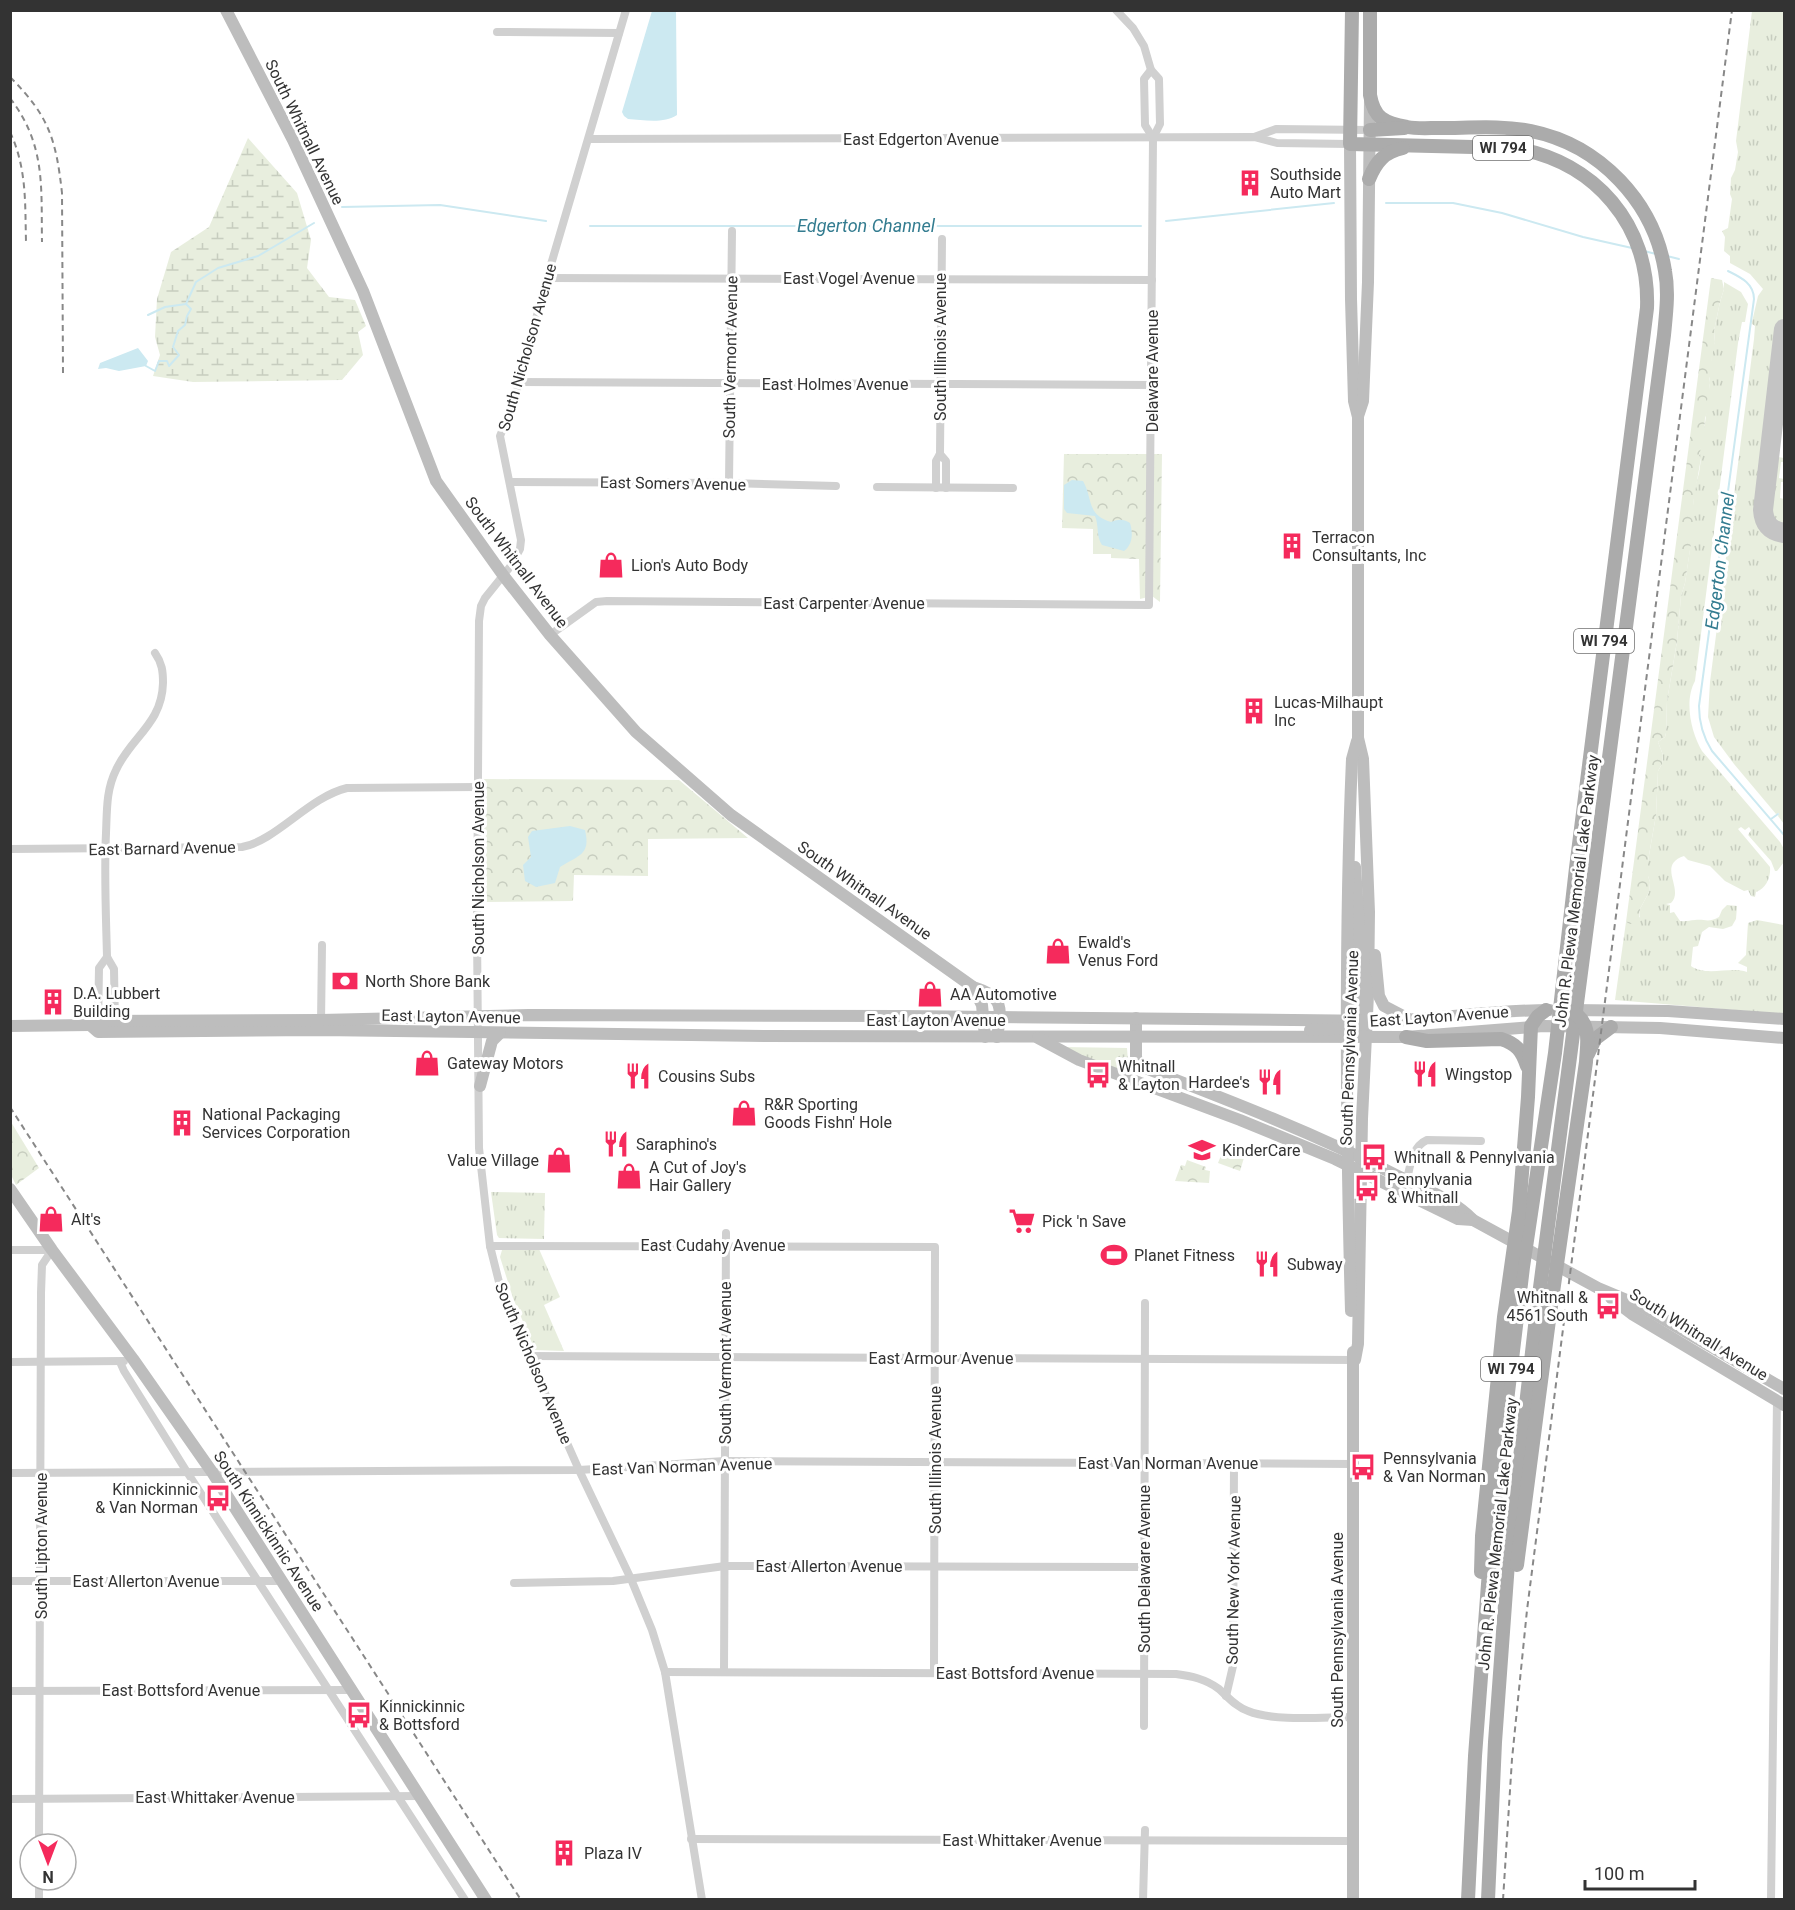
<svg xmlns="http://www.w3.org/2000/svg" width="1795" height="1910" font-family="Roboto,sans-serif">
<defs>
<pattern id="grass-tufts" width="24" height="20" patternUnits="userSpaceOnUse" patternTransform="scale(1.5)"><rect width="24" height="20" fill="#e8eede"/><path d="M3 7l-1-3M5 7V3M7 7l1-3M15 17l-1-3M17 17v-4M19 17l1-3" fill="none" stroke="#c7cdbf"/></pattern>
<pattern id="forest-crowns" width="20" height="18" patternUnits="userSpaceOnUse" patternTransform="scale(1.5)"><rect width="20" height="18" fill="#e8eede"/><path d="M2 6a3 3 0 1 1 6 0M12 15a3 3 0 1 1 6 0" fill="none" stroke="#c7cdbf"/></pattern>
<pattern id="wetland-marsh" width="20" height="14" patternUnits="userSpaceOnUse" patternTransform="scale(1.5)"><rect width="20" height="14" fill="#e8eede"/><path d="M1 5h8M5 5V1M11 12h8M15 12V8" fill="none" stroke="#c7cdbf"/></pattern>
</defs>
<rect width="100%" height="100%" fill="#fff"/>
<!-- grass -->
<g fill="url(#grass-tufts)">
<path d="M1752,11H1784V324L1779,323L1757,511C1758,530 1772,534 1784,543V824L1778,816L1779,813L1776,814L1734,764L1714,737L1708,717L1710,682L1754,339L1755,326L1752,324V322L1758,296L1763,289L1750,274L1730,263V256L1724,251L1725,237L1722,231L1728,228L1732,199L1730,194L1731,178L1735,170L1738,152L1736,141Z"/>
<path d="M1724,282L1741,292L1748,304L1745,322H1742L1738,343L1695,681C1684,701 1691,732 1702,751L1780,842L1784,849V862L1777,871H1775L1771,861L1748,835L1751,830L1749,827L1745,830L1741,827L1738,829L1770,867C1771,877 1766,889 1756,892L1755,897L1751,896L1748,890L1744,891L1725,881L1710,866L1688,860L1684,856C1656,865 1685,889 1671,903L1666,904L1670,905V913L1674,912L1680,921C1687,922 1689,920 1695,920C1706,919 1708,923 1719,917L1722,910L1727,905L1737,906L1736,919L1732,926L1723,929L1709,927L1702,932L1698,946L1693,947L1691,966C1706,977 1731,966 1747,972V967L1738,963L1746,955L1748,923L1757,920L1784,925V1014L1615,1000L1626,922L1627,923L1640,917V909L1649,892L1650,882L1648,876V861L1656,815L1658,771L1662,764L1663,755L1658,742L1665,737L1666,733L1667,701L1677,641L1681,596L1685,583L1690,549L1694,491L1699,473L1701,459L1699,456C1702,437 1707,419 1707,401C1707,394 1711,390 1709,383L1712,350L1715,342L1714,331L1720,302L1724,289Z"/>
<path d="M1778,457L1784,458V462H1781L1779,478L1784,479V482H1781L1780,498L1784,499V525C1759,518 1772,480 1774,460Z"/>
<path d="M1063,1047L1127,1048L1128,1062L1133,1070L1132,1073L1096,1063Z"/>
<path d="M491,1192L545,1193L544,1239L499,1238L497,1235Z"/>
<path d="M539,1249L560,1297L544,1305L564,1351L535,1350L513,1298L500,1257L502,1250Z"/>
</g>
<!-- forest -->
<g fill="url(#forest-crowns)">
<path d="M1711,278L1722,280L1724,289L1720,302L1714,331L1715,342L1711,362L1713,370L1709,379L1710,391L1707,401L1708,411L1705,418L1704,435L1699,456L1701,458L1693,504V530L1685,583L1681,596L1677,641L1667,701L1666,733L1665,737L1658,742L1663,755L1662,764L1658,771L1656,815L1648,861V876L1650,882L1649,892L1640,909L1639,922L1630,924L1626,922Z"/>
<path d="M1064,454H1162L1160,602L1152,596L1140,599L1139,559L1111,558V554H1093V529L1062,528Z"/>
<path d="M484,779L679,780L748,838L648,839V876L574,875L573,901L484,902Z"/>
<path d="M11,1122L39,1168L16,1185L11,1175Z"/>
<path d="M1226,1143L1246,1151L1240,1171L1218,1163Z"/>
<path d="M1187,1160L1206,1167L1205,1170L1210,1171L1209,1183L1175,1181L1181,1165L1185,1166Z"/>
</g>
<!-- wetland -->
<path fill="url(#wetland-marsh)" d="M248,138L297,193L311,240L307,268L329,297L355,300L366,326L358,332L363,355L342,380L193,382L153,376L160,355L155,337L157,299L171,252L209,227Z"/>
<!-- water -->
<g fill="#cce9f1">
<path d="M652,11H676L677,115C664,124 643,120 628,119L624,116L622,112Z"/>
<path d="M138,348L148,361L146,366L119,371L106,368L98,369L100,363Z"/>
<path d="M1072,480L1083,481C1093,498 1086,515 1111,522C1119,519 1123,519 1130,523C1133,533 1133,544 1124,551L1102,545C1096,537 1099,525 1095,516L1067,513L1064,509V485Z"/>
<path d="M570,826L585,830C591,855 579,855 560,867L555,883L536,887L525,881L523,865L531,857L528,837L532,831Z"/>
</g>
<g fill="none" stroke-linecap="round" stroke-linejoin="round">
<!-- stream -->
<g stroke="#cce9f1" stroke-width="2">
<path d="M1386,203H1453L1502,213L1583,237L1632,248"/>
<path d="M342,207L440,205L546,221"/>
<path d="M1166,221L1334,203"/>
<path d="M590,226H1141"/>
<path d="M1644,251L1656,254"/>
<path d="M1667,256L1679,259"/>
<path d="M1728,271C1740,277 1754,283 1754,299L1699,706C1699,722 1703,737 1712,751L1784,835"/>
<path d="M148,315L165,307L186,304"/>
<path d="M146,366L155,371L159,361H167L169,366L179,355L173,347L178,331L185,325L187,316L191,309L186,304L196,282L218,268L258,256L314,223"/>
<path d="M1771,819L1778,814"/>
</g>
<!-- taxiway -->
<path stroke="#c4c4c4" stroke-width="20" d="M1784,329L1763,510C1764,524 1771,531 1784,533"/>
<!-- street -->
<g stroke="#d0d0d0" stroke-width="8">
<path d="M626,10L547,278L513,405L500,436L521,540L520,549L510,567L485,598L481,606L479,621L477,933L479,1148L490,1246L500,1286L521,1339L579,1470L631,1579L652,1630L665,1672L702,1900"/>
<path d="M497,32L619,33"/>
<path d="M1151,70L1144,79L1145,125L1153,138"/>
<path d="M1254,137L1276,129L1370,130"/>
<path d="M589,139L1254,137L1277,143L1350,144"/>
<path d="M547,278L1152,280"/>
<path d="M519,382L1152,385"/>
<path d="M940,454L946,461V488"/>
<path d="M510,482L729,483L836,486"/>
<path d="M729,483L732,231"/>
<path d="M877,487L1013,488"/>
<path d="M936,488V461L940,454L942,239"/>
<path d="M550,635L596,602L607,601L1149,605L1153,138L1160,124L1159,79L1151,70L1144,46L1133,28L1116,10"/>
<path d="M10,849L242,847C276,841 309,797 347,788L478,787"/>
<path d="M321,1023L322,945"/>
<path d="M115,1025L114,969L107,957C106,915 104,874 106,833C107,811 106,790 116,770C131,737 162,724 163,683C163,671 162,663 155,653"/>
<path d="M98,1026L99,968L107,957"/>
<path d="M1406,1184C1410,1168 1411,1147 1427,1140L1481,1141"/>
<path d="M490,1246L935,1247L934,1673"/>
<path d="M10,1250H52"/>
<path d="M528,1356L1355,1360"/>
<path d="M10,1362L124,1361"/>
<path d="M120,1362L124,1371L187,1472L465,1900"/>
<path d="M10,1473L579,1470L725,1461L1354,1464"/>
<path d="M10,1581H281"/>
<path d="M514,1583L613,1581L725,1566L1144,1567"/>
<path d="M665,1672L1176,1674C1191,1676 1206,1679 1219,1689C1228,1697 1236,1707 1248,1711C1275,1722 1324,1717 1353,1717"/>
<path d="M724,1672L726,1233"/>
<path d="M10,1691L352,1690"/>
<path d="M1226,1696L1233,1666L1234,1463"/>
<path d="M1144,1726L1145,1303"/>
<path d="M10,1799L420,1796"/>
<path d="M691,1839L1353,1841"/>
<path d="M39,1844L41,1293L42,1265L52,1250"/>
<path d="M39,1880V1900"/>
<path d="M1143,1900L1145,1830"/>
<path d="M1771,1900L1777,1399"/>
</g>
<!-- secondary -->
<g stroke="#bdbdbd" stroke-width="12">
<path d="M226,10L293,140L363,291L436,481L503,575L550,635L636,732L731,815L973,987C1004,996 1002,1009 997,1037"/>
<path d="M1350,144L1351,299L1354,401L1358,417V738L1363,759L1369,912L1368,994L1362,1119L1358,1344L1355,1360"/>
<path d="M1358,416L1363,401L1368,282L1370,98"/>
<path d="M1355,867L1359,927V1027"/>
<path d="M1375,955L1379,996L1384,1006L1407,1018"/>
<path d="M973,987L982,1005L985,1037"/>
<path d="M1567,1010L1668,1011L1784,1019"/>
<path d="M1136,1018V1059L1145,1068C1231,1101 1316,1134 1398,1176C1424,1189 1453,1199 1473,1220L1598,1288L1641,1306L1784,1389"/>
<path d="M90,1025L98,1032L320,1030L766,1036L1406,1037L1544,1026L1660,1028L1784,1038"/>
<path d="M10,1026L90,1025L98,1021L321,1020L529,1015L901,1016L1383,1021C1439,1019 1494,1010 1550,1010"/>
<path d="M1310,1030L1352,1028"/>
<path d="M1038,1038L1079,1060L1240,1120L1335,1159L1458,1219L1473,1220"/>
<path d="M480,1086L492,1041L500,1033"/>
<path d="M10,1189L52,1250L133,1359L212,1472L486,1900"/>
<path d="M1611,1298L1632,1314L1784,1405"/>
<path d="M1351,1311C1346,1127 1344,943 1352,759L1357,741"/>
<path d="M1353,1900V1352"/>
</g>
<!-- primary -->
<g stroke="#ababab" stroke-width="14">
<path d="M1352,10L1350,144L1514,148C1595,161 1650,225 1647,308L1576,868L1555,1053L1523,1267L1493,1518L1475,1756L1468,1900"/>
<path d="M1370,10V95C1374,118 1384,123 1407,127C1417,129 1429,128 1439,128C1469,128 1501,125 1531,131C1600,145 1654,202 1665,271C1669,292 1666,314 1664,335L1535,1326L1508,1563L1495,1742L1488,1900"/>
<path d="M1370,130L1404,128"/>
<path d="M1369,179C1376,162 1384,152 1403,148"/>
<path d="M1406,1037L1427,1041L1501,1039C1517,1044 1522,1051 1527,1066"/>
<path d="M1588,1054L1595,1039L1611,1027"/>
<path d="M1517,1565L1549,1320L1586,1062C1587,1042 1592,1024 1573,1012"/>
<path d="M1481,1572L1482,1536L1504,1317L1519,1211L1528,1097L1531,1026L1538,1016L1546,1010"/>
</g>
<!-- rail -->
<g stroke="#888" stroke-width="2" stroke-dasharray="6 4.5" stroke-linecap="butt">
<path d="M10,77C49,116 56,139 62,193L63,373"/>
<path d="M10,98C46,145 41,187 42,242"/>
<path d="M10,132C27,168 25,204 26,242"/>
<path d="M10,1107L521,1900"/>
<path d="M1503,1900L1512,1759L1527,1610L1732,10"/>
</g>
</g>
<!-- icons -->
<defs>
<g id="building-bare" transform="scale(2.07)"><path d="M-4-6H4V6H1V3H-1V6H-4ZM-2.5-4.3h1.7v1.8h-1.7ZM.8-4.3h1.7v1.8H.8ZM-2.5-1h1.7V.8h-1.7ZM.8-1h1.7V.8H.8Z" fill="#f52a5c" stroke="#fff" stroke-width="2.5" paint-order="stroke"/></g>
<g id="shop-bare" transform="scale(2.07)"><path d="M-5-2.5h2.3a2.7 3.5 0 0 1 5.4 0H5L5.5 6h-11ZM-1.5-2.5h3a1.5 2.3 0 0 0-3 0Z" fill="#f52a5c" stroke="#fff" stroke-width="2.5" paint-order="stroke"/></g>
<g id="bank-bare" transform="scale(2.07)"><path d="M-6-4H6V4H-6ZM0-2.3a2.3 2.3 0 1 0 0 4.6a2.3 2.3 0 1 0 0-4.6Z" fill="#f52a5c" stroke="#fff" stroke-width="2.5" paint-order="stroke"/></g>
<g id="restaurant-bare" transform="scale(2.07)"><path d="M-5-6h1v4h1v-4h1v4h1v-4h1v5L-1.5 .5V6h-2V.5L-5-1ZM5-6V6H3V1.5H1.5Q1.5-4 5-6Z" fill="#f52a5c" stroke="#fff" stroke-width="2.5" paint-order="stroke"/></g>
<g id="bus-bare" transform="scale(2.07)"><path d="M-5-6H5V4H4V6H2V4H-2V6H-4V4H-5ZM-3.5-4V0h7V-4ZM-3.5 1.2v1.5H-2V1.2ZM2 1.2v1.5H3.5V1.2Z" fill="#f52a5c" stroke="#fff" stroke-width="2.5" paint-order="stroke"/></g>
<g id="school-bare" transform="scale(2.07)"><path d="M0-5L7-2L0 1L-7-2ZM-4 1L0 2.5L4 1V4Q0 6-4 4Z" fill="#f52a5c" stroke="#fff" stroke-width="2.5" paint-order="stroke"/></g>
<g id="supermarket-bare" transform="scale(2.07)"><path d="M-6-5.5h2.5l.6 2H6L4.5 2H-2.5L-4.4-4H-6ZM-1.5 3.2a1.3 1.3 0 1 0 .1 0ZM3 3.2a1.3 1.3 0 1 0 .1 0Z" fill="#f52a5c" stroke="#fff" stroke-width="2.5" paint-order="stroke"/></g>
<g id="stadium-bare" transform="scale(2.07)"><path d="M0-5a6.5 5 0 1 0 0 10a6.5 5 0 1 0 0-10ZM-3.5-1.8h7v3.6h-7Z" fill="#f52a5c" stroke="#fff" stroke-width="2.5" paint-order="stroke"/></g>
</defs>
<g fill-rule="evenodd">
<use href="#building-bare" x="1250" y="183"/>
<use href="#building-bare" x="1292" y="546"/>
<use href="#shop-bare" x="611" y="565"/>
<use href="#building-bare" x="1254" y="711"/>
<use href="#shop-bare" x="1058" y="951"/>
<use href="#bank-bare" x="345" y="981"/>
<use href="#shop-bare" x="930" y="994"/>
<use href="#building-bare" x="53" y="1002"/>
<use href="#shop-bare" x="427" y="1063"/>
<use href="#restaurant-bare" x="1425" y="1074"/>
<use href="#bus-bare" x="1098" y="1075"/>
<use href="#restaurant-bare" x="638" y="1076"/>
<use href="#restaurant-bare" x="1270" y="1082"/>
<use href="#shop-bare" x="744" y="1113"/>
<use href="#building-bare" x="182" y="1123"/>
<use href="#restaurant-bare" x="616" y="1144"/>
<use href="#school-bare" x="1202" y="1150"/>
<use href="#bus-bare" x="1374" y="1157"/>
<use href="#shop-bare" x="559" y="1160"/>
<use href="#shop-bare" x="629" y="1176"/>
<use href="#bus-bare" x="1367" y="1188"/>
<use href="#shop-bare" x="51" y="1219"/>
<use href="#supermarket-bare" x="1022" y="1221"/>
<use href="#stadium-bare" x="1114" y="1255"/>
<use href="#restaurant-bare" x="1267" y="1264"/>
<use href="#bus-bare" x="1608" y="1306"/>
<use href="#bus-bare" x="1363" y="1467"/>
<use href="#bus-bare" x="218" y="1498"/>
<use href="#bus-bare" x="359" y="1715"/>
<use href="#building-bare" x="564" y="1853"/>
</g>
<g text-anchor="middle" stroke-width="6" stroke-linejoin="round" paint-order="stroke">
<!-- shield labels -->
<g fill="#fff" stroke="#707070" stroke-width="1.5">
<rect x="1473" y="136" width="60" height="24" rx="4.5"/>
<rect x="1574" y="629" width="60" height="24" rx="4.5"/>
<rect x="1481" y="1357" width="60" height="24" rx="4.5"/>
</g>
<g font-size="15" font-weight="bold" fill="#333">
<text x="1503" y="153">WI 794</text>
<text x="1604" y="646">WI 794</text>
<text x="1511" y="1374">WI 794</text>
</g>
<!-- street labels -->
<g font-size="16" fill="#333" stroke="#fff">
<text transform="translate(305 132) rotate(64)" y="6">South Whitnall Avenue</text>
<text x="921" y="145">East Edgerton Avenue</text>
<text x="849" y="284">East Vogel Avenue</text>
<text transform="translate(527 347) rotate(-74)" y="6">South Nicholson Avenue</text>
<text transform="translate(940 347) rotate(-90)" y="6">South Illinois Avenue</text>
<text transform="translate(730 357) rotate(-89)" y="6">South Vermont Avenue</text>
<text transform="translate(1152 371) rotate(-90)" y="6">Delaware Avenue</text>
<text x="835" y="390">East Holmes Avenue</text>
<text transform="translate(673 483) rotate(1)" y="6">East Somers Avenue</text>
<text transform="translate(517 562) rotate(53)" y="6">South Whitnall Avenue</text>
<text x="844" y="609">East Carpenter Avenue</text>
<text transform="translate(162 848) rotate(-1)" y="6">East Barnard Avenue</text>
<text transform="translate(478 868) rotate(-90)" y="6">South Nicholson Avenue</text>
<text transform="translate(865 890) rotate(35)" y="6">South Whitnall Avenue</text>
<text transform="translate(1576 891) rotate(-83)" y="6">John R. Plewa Memorial Lake Parkway</text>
<text transform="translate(451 1016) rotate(1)" y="6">East Layton Avenue</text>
<text transform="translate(1439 1016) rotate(-4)" y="6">East Layton Avenue</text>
<text x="936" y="1026">East Layton Avenue</text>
<text transform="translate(1349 1048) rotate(-88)" y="6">South Pennsylvania Avenue</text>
<text x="713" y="1251">East Cudahy Avenue</text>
<text transform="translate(1699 1334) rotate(32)" y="6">South Whitnall Avenue</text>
<text x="941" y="1364">East Armour Avenue</text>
<text transform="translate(534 1363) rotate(67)" y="6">South Nicholson Avenue</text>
<text transform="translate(725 1363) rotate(-90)" y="6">South Vermont Avenue</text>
<text transform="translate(935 1460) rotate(-90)" y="6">South Illinois Avenue</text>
<text x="1168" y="1469">East Van Norman Avenue</text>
<text transform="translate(682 1466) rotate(-2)" y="6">East Van Norman Avenue</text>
<text transform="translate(269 1531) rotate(57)" y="6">South Kinnickinnic Avenue</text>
<text transform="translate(1497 1534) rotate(-84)" y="6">John R. Plewa Memorial Lake Parkway</text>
<text transform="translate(41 1546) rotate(-90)" y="6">South Lipton Avenue</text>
<text x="829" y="1572">East Allerton Avenue</text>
<text transform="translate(1144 1569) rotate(-90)" y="6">South Delaware Avenue</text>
<text transform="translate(1233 1580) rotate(-89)" y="6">South New York Avenue</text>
<text x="146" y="1587">East Allerton Avenue</text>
<text transform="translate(1337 1630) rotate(-90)" y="6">South Pennsylvania Avenue</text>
<text x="1015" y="1679">East Bottsford Avenue</text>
<text x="181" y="1696">East Bottsford Avenue</text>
<text x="215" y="1803">East Whittaker Avenue</text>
<text x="1022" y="1846">East Whittaker Avenue</text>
</g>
<!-- poi labels -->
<g font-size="16" fill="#333" stroke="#fff" text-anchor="start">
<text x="1270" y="180">Southside<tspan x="1270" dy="18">Auto Mart</tspan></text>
<text x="1312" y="543">Terracon<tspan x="1312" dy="18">Consultants, Inc</tspan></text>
<text x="631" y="571">Lion's Auto Body</text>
<text x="1274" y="708">Lucas-Milhaupt<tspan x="1274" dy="18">Inc</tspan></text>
<text x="1078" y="948">Ewald's<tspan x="1078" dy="18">Venus Ford</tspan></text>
<text x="365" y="987">North Shore Bank</text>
<text x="73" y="999">D.A. Lubbert<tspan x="73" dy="18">Building</tspan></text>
<text x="950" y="1000">AA Automotive</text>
<text x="447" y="1069">Gateway Motors</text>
<text x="1118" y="1072">Whitnall<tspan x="1118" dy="18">&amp; Layton</tspan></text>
<text x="1445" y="1080">Wingstop</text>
<text x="658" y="1082">Cousins Subs</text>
<text x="1250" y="1088" text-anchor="end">Hardee's</text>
<text x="764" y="1110">R&amp;R Sporting<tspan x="764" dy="18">Goods Fishn' Hole</tspan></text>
<text x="202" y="1120">National Packaging<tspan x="202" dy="18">Services Corporation</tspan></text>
<text x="636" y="1150">Saraphino's</text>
<text x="1222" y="1156">KinderCare</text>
<text x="1394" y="1163">Whitnall &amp; Pennylvania</text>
<text x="539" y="1166" text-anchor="end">Value Village</text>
<text x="649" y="1173">A Cut of Joy's<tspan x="649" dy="18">Hair Gallery</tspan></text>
<text x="1387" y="1185">Pennylvania<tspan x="1387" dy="18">&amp; Whitnall</tspan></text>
<text x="71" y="1225">Alt's</text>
<text x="1042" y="1227">Pick 'n Save</text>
<text x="1134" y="1261">Planet Fitness</text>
<text x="1287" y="1270">Subway</text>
<text x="1588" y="1303" text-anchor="end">Whitnall &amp;<tspan x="1588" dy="18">4561 South</tspan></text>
<text x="1383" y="1464">Pennsylvania<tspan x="1383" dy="18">&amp; Van Norman</tspan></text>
<text x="198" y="1495" text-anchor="end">Kinnickinnic<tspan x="198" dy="18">&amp; Van Norman</tspan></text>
<text x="379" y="1712">Kinnickinnic<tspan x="379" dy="18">&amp; Bottsford</tspan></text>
<text x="584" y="1859">Plaza IV</text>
</g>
<!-- water labels -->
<g font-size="18" font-style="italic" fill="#337c90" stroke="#fff">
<text x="866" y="232">Edgerton Channel</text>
<text transform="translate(1720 561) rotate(-83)" y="6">Edgerton Channel</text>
</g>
</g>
<!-- border -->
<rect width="1795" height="1910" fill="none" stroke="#333333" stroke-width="24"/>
<!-- north arrow -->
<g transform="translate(48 1862) rotate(180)"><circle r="28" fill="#ffffff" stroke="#adadad" stroke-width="1.5"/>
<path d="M0-4.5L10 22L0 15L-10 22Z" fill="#f52a5c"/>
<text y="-9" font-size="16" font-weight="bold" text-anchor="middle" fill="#333333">N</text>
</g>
<!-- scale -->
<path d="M1585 1880v9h110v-9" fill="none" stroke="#333333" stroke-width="3"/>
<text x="1594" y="1880" font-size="18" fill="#333333" stroke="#ffffff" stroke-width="4.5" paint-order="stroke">100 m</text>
</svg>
